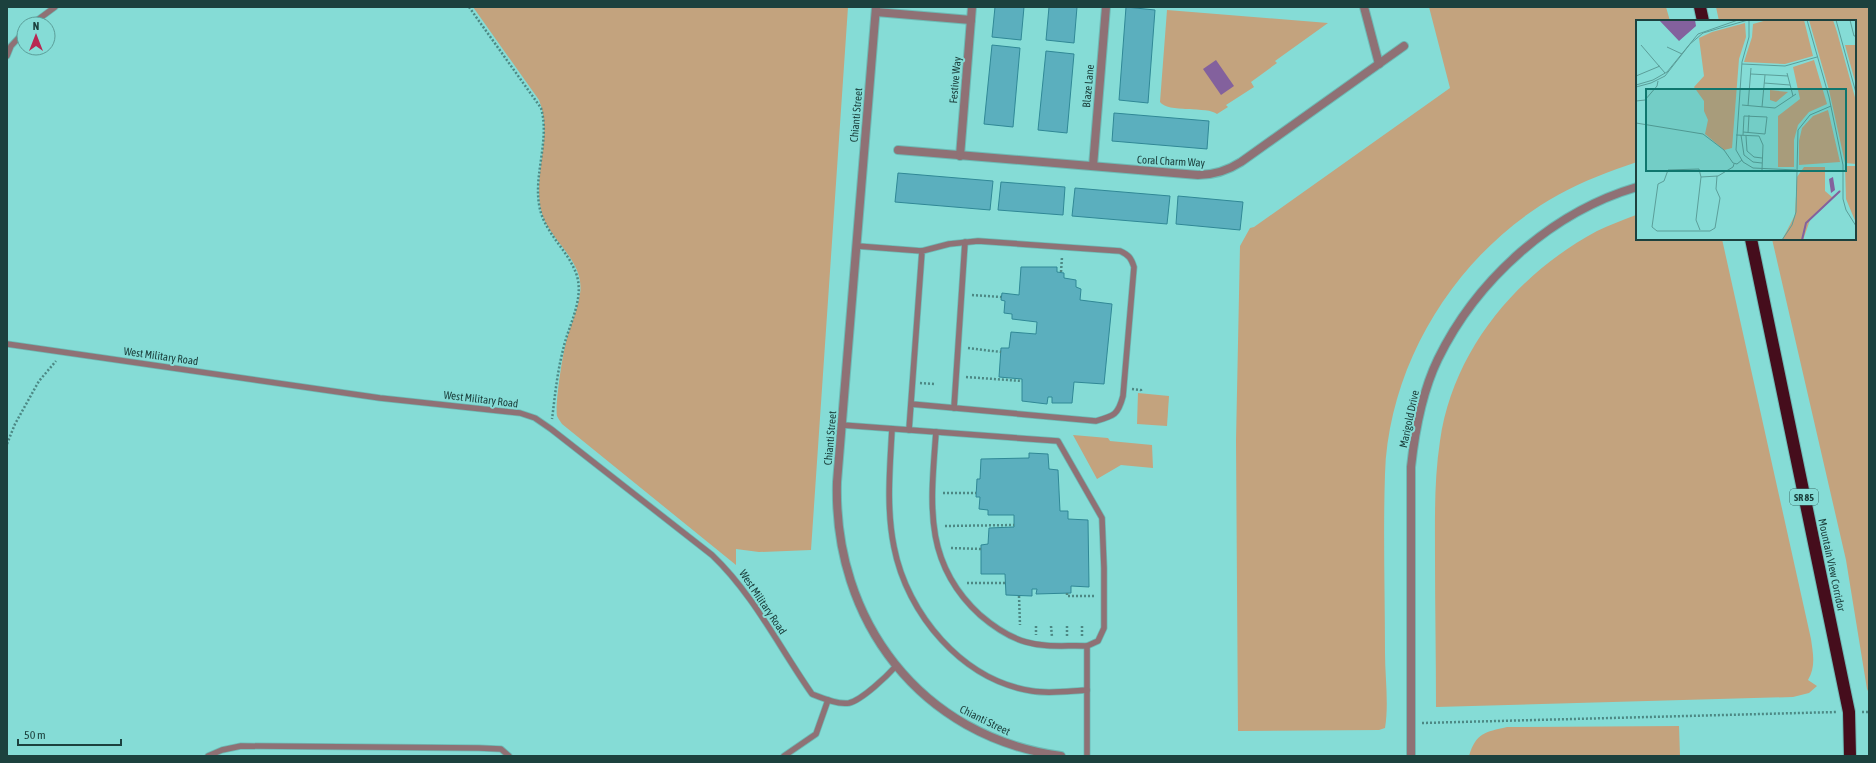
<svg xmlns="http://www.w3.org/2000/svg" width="1876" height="763" font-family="'Asap Condensed',sans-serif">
<rect width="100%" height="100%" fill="#85dcd6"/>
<!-- green -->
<g fill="#c3a37e">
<path d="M473,7H848L811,550L759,552L736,549V565L562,424C560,421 558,418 557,416C555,404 562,359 565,346C569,329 577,312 580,294C585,261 551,242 542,214C531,177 554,136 539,100Z"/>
<path d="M1429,7H1666L1670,21H1637V162C1610,171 1583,181 1558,195C1459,250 1389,360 1385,474C1383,534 1385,593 1385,653C1385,677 1389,704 1385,728L1379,730L1238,731L1236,441L1240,246L1250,228L1254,227L1450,88Z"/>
<path d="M1716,7H1869V693L1867,689L1846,560L1772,239H1855V21H1719Z"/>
<path d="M1167,10L1328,23L1275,61L1277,63L1251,82L1254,87L1226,105L1228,107L1217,114C1208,106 1167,113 1160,102Z"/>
<path d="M1636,215L1637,239H1722L1811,639C1813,654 1816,666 1808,680L1817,686L1809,693L1793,697L1436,707C1436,657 1435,608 1435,559C1435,519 1434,480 1440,441C1453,350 1517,274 1597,231C1609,225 1623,220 1636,215Z"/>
<path d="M1138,393L1169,396L1167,426L1137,424Z"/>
<path d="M1073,435L1108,438L1110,441L1152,445L1153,468L1121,465L1097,479Z"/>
<path d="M1679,726L1680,756H1469C1476,733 1485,732 1507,727Z"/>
</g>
<!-- water -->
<path fill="#83619d" d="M1216,60L1234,86L1221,95L1203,69Z"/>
<!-- building -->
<g fill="#5bafbe" stroke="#308896">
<path d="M995,7H1024L1021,40L992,37Z"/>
<path d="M1049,7H1077L1074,43L1046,40Z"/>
<path d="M1126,7L1155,10L1148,103L1119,100Z"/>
<path d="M992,45L1020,48L1013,127L984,124Z"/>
<path d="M1046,51L1074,54L1067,133L1038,130Z"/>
<path d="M1114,113L1209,121L1207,149L1112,141Z"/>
<path d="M898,173L993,181L990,210L895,202Z"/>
<path d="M1001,182L1065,187L1063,215L998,210Z"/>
<path d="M1075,188L1170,196L1167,224L1072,216Z"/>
<path d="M1178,196L1243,202L1240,230L1176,224Z"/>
<path d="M1021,267H1057V272L1064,273V278L1076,280V287L1081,289L1080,300L1112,304L1104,384L1074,382L1072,403H1052V397H1048L1047,404L1022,401V379L999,377L1001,348H1009L1011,332L1036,334L1037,322L1012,319V314L1004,313L1005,301L1001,300L1002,293L1019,295Z"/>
<path d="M1029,453L1048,454L1049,469L1058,470L1060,511H1068V519L1088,520L1089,587L1071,586V593L1036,594L1037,589H1032V596L1006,595L1005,574H981V545L988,544L989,528L1014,527V515H988V510L979,509L980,497H976L977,479H980L981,459L1029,458Z"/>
</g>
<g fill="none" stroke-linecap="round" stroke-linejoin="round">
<!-- lane casing -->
<g stroke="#6ebab5" stroke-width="7">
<g id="lane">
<path d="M32,24L55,7"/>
<path d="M7,56L11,46L24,32"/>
<path d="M857,246L922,251"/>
<path d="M7,344L380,398L520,413L535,418L551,429L712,555C754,595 779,647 812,694C822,698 838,705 849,703C862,700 887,676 896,666"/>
<path d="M954,408L965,242"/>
<path d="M842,425L1058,441L1102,518L1104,568V628L1098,641L1087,646V756"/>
<path d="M892,429C890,467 886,508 894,547C907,614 962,680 1032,691C1050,694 1069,691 1087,690"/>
<path d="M909,430L922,251L949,244L978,241L1120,251C1129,255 1131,258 1134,267L1123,396C1118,415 1114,416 1096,421L911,404"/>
<path d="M936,432C931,502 922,562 980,615C994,627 1008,637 1026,642C1046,648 1067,645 1087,646"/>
<path d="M208,756L222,750L241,746L479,748L501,749L509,756"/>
<path d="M784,756L816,734L828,700"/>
</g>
</g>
<!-- street casing -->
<g stroke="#6ebab5" stroke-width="10">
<g id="street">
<path d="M876,7L837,482C833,621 921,737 1061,756"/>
<path d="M1364,7L1379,64"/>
<path d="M876,12L971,20"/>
<path d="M898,150L1198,175C1214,175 1227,171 1241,162L1404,46"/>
<path d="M960,156L972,7"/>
<path d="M1093,166L1106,7"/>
<path d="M1411,756V467C1415,430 1422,392 1438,359C1477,279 1552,212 1637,187"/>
</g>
</g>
<!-- highway casing -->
<g stroke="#6ebab5" stroke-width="14">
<g id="highway">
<path d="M1700,7L1703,21"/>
<path d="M1751,239L1849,712L1850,756"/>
</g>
</g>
<!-- path -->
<g stroke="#4c8884" stroke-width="2.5" stroke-dasharray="2 2" stroke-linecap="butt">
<path d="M469,7L541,108C550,139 534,173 539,204C543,233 569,250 577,276C584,301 568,326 563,350C557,373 555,396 552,419"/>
<path d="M1061,272L1062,257"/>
<path d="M972,295L1001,297"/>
<path d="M968,348L1001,352"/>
<path d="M966,377L1022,381"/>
<path d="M920,383L934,384"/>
<path d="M1132,389L1141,390V393"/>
<path d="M7,444L15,424L39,381L56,361"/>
<path d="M943,493H976"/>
<path d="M945,526L1014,525"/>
<path d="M951,548L981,549"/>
<path d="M967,583H1006"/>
<path d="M1067,593V596H1094"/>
<path d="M1019,596L1020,625"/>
<path d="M1036,626V635"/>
<path d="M1051,626L1052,637"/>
<path d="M1067,626V637"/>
<path d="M1082,626V637"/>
<path d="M1862,712H1869"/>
<path d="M1422,723L1837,712"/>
</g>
<!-- lane -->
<use href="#lane" stroke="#8f7175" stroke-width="5.5"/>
<!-- street -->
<use href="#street" stroke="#8f7175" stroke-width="8"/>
<!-- highway -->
<use href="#highway" stroke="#450d1c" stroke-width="12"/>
</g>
<g text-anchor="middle" stroke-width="4" stroke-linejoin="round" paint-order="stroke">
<!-- shield labels -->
<rect fill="#85dcd6" stroke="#3c706c" stroke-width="1" x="1790" y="489" width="28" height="16" rx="3"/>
<g font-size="10" font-weight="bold" fill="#1c413e">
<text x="1804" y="501">SR 85</text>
</g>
<!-- street labels -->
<g font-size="11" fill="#1c413e" stroke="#85dcd6">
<text transform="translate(955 80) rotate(-85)" y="4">Festive Way</text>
<text transform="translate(1088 86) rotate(-85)" y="4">Blaze Lane</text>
<text transform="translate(856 115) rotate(-85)" y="4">Chianti Street</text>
<text transform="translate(1171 161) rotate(3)" y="4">Coral Charm Way</text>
<text transform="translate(161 356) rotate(8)" y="4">West Military Road</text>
<text transform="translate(481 399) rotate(7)" y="4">West Military Road</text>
<text transform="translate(1409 419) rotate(-78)" y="4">Marigold Drive</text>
<text transform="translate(830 438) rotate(-85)" y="4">Chianti Street</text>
<text transform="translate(1832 565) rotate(78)" y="4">Mountain View Corridor</text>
<text transform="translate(763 602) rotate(56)" y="4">West Military Road</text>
<text transform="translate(985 720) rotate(26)" y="4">Chianti Street</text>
</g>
</g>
<!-- overview -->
<g transform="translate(1636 20)">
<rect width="220" height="220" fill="#85dcd6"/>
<path d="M131,0H168L177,36L149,44L108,42L116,17L117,4ZM173,0H197L201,12L220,81V144L209,143L193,70ZM109,3L110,17L103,39L96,128L88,130L69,114L72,100L68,91V81L58,67L68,56L63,18L76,12ZM209,25H220V65ZM178,40L191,84L173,92L162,105L158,120V147H142V96L164,79L157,47ZM134,70L152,72L140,82L134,80ZM192,90L204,142L163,145V121L166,108L177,96ZM209,146H220V203L210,179ZM168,147H189V171L196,177L205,170L204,172L174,200L167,220H146L159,195L161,157Z" fill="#c3a37e"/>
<path d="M23,0H59L60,6L43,21ZM197,157L199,170L195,173L193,159Z" fill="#83619d"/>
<path fill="none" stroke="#83619d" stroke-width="2" d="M166,220L170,203L204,171"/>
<path fill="none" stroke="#5b9e99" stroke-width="1" d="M113,0V17L106,42L100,130L107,142L117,148L160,150M171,0L193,77L207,145V179L210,190L220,206M200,0L220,73M214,0L218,16H220M5,25L29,53M31,27L46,34M106,44L149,46L181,37M151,53L157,76M115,54L152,56M0,56L24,46M128,63L154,65M0,65L17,60L31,52L62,14L102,0M0,67L15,63L29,56L54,24L67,13L112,0M0,81L9,80L21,66L22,61M106,85L139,88L160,74M112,86L115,48M126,87L129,55M0,103L67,114L88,130L97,143L101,144L106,140M112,113L113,95M100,115L123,116L127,125L126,150M105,115L108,135L117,142L126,143M107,115L108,96L131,97L129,114L107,112M110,116L111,131L118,137L126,138M81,156L80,169L84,178L79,208L74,211H21L16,207L22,164L28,161L32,150L63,149L65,157L82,156L97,147L98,144M64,210L60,200L65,157M146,220L156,205L160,192L162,110L174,95L195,86"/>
<path fill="#0f766e" fill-opacity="0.15" stroke="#0f766e" stroke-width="2" d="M10,69H210V151H10Z"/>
<rect width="220" height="220" fill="none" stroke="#1c413e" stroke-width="2"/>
</g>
<!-- border -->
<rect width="1876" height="763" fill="none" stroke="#1c413e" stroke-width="16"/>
<!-- north arrow -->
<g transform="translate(36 36)"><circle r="19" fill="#85dcd6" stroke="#5b9e99"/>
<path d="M0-3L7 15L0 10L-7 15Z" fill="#b82751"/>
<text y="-6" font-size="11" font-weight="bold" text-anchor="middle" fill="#1c413e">N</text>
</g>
<!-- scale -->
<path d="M18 739v6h103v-6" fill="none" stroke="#1c413e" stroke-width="2"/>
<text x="24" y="739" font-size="12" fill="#1c413e" stroke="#85dcd6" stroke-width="3" paint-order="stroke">50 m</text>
</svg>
